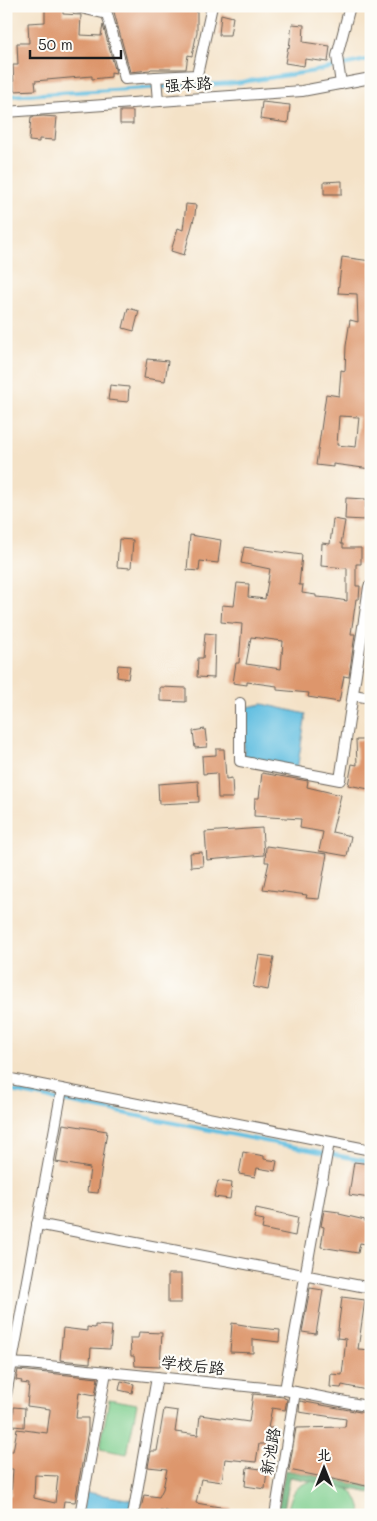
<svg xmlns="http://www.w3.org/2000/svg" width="377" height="1521" font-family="Mali,'LXGW WenKai TC',sans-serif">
<rect width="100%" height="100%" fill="#fdfcf7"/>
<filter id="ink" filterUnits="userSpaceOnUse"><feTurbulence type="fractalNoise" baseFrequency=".02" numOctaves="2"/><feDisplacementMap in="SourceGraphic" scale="10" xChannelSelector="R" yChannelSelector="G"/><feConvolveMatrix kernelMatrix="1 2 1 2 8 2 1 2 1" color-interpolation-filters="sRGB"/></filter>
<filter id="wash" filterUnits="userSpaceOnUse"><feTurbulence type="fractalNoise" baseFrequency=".0096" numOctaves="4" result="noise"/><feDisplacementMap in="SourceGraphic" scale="20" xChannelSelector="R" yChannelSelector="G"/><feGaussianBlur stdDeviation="1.12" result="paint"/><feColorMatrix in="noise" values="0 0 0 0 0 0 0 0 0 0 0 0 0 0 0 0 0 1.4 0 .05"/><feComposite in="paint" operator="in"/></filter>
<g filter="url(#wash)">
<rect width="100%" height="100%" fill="#f4e2c7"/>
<!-- green -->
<g fill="#80cf90" stroke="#4e7656">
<path d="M109,1399L137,1404L127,1454L100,1449Z"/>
<path d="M318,1480C344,1484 356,1486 362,1515H287C291,1493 294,1484 318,1480Z"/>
</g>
<!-- forest -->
<path fill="#68b27a" stroke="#42674b" d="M285,1470L371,1487V1493L290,1477L283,1515H277Z"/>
<!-- water -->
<g fill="#63bfe1" stroke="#406e7e">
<path d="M263,704L306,714L297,770L251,760L244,756V728L247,707Z"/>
<path d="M86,1492L132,1500L129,1515H82Z"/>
</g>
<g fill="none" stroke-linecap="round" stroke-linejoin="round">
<!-- stream -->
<g stroke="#63bfe1" stroke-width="4">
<path d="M6,96L235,83L315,71L371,59"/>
<path d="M6,1090L371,1162"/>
</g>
</g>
<g id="blocks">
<!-- building -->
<g fill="#dd966c" fill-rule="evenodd">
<path d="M63,6V14L81,15L80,35L101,36L103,25L116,73L111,72V77L92,79V76L35,81L36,90L14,91L13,65H18L17,43H29L28,23L45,22V7Z"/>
<path d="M110,6H197V32L192,56L188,55L186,69H151L150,70L130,72L114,12Z"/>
<path d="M221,14L233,17L230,35H219Z"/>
<path d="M292,24L304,25L303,42L330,46L328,62L305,59L304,66L285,63L288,47L289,48Z"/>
<path d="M262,102L290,105L288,123L260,119Z"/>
<rect x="120" y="111" width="13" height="13"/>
<path d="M43,116L57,117L55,140L39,139V142L29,141L31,117Z"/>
<path d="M342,181V194H324V182Z"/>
<path d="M186,204L196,205L195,215L184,255L171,251L178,228L183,230Z"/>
<path d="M342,257L371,261V469L333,464V467L316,465L326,394L339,396L341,370L345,371L346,346L350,320L358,322L357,294L338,293ZM339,416L359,417L356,447L337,445Z"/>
<path d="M128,308L139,311L134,331L123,328Z"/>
<path d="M147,359L168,361L165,381L144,378Z"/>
<path d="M110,385L129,387L128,402L108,400Z"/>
<path d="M346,498L366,499L365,520L345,519Z"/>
<path d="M333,519L345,521L341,544H343V548H361V564H356V586H360L359,599H356L351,634H355L349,677L344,676L339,702L308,697L309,693L277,690V686L247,682V685L233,683L236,663H239L242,624L221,622L222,605L234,606L237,583L249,584L248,597L265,599L270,569L241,563L244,547L302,555L299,585H303L302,593L316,595V597L329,598L347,601V568L321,566L322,543L330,544ZM251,637L283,641L281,669L246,664Z"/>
<path d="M190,535L221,540L218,563L200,561L199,571L187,570Z"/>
<path d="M119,539L133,540L131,568L117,567Z"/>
<path d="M205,633L215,634L214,678L197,677L198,658H203Z"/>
<path d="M118,665L130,666L128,679L117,677Z"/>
<path d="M160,687L186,688V702L160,701Z"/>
<path d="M205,729L207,747L195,748L193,731Z"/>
<path d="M356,740H368L369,767H371L369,789L348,785L352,764L357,765Z"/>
<path d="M216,749H224L226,779L232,778L233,798H218L217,773L203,774L202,756L216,755Z"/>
<path d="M262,773L308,781L307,787L341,795L332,832L351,836L347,856L319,851L323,832L300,828L301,819L254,816L255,798H259Z"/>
<path d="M198,781L199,802L159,804L158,784Z"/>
<path d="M262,828L264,855L207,860L205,832Z"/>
<path d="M266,846L327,854L319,899L306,898L307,895L263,889L269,862H265Z"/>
<path d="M202,852L203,866L191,867L190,853Z"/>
<path d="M259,955L274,957L268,990L253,987Z"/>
<path d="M63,1124L107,1131L98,1193L87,1192L90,1168L56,1162Z"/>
<path d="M243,1152L264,1156V1159L277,1161L275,1171L257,1168L255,1177L239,1174Z"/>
<path d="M354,1162L371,1164L370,1198L349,1195Z"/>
<path d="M218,1181L232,1183L230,1199L214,1197Z"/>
<path d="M256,1208L298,1217L295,1236L262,1229L264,1220L254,1218Z"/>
<path d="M324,1210L339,1212V1214L365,1220L364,1221L371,1222V1245L360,1243L358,1253L321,1247L324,1227L321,1226Z"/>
<rect x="168" y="1274" width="13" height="29"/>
<path d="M310,1288L323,1290L316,1334L302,1332Z"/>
<path d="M342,1297L365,1300L358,1349L371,1350V1391L342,1385L341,1388L330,1387L331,1374L342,1375L346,1339L337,1338Z"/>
<path d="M232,1323L250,1326V1327L280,1330L279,1342L253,1339V1353L230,1352Z"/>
<path d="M95,1325L112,1326L110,1349L91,1348L90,1363L60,1360L63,1328L87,1331V1327L95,1328Z"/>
<path d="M139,1332L162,1333L160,1367L135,1366L134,1356H131L130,1338H138Z"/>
<path d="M18,1370L98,1378L95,1395L79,1392L76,1418H88V1431L75,1502L64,1501L62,1515H6V1495H11L13,1469H6V1451H13L17,1429L47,1433L50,1411V1409L27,1406L29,1384L21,1383L22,1381L16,1380ZM35,1475L58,1476L55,1503L34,1498Z"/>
<path d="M121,1381L134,1384L132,1393L119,1390Z"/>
<path d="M253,1394L284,1397V1398L287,1399L285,1410L272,1408L268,1428H274L275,1444H259L256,1462L225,1459L222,1482L201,1479L196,1503L232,1509L231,1515H186L160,1510V1515L140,1513L144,1495L159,1497L163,1489L167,1469L148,1467L151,1451H157L164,1409L178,1411L175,1432L198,1435L200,1415L249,1422Z"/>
<path d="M300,1401L371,1414V1487L289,1470L296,1428L345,1427L346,1419L299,1412Z"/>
<path d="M14,1407L25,1408L24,1427L13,1426Z"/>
<path d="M247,1467L267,1470L265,1489L245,1486Z"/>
</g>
</g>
</g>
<g filter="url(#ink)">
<use href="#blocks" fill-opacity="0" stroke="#686158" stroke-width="1"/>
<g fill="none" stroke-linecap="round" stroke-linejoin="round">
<!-- street casing -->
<g stroke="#686158" stroke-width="12">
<g id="street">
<path d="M72,6L107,14L125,79L156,77L158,101"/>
<path d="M156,77L197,75L212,6"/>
<path d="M341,84L337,56L350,6"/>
<path d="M6,112L302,91L371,78"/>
<path d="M353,695L371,698"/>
<path d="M240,703V761L340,780L369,587H371"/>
<path d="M6,1078L371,1150"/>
<path d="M37,1224L371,1288"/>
<path d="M6,1363L29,1364L285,1390L371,1407"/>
<path d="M285,1390L329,1142"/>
<path d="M6,1395L62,1089"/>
<path d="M80,1515L106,1372"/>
<path d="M133,1515L157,1377"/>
<path d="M275,1515L295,1392"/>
</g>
</g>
<!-- street -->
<use href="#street" stroke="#fff" stroke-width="10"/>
</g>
</g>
<g text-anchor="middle" stroke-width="4.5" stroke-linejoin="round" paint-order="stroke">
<!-- street labels -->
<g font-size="16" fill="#1c1c1c" stroke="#fdfcf7">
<text transform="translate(188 84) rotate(-4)" y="6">强本路</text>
<text transform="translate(193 1365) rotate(6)" y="6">学校后路</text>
<text transform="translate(270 1451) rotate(-80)" y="6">新池路</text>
</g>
</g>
<!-- margin -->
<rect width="377" height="1521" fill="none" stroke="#fdfcf7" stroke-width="25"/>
<!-- north arrow -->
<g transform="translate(324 1468)" stroke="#fdfcf7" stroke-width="4" paint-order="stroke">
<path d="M0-4L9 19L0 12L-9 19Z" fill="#1c1c1c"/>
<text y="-8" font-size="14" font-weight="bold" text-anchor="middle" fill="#1c1c1c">北</text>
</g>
<!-- scale -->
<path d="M30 50v8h91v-8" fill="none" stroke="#1c1c1c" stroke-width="2.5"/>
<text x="38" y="50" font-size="15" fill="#1c1c1c" stroke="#fdfcf7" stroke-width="4" paint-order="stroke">50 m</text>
</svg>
